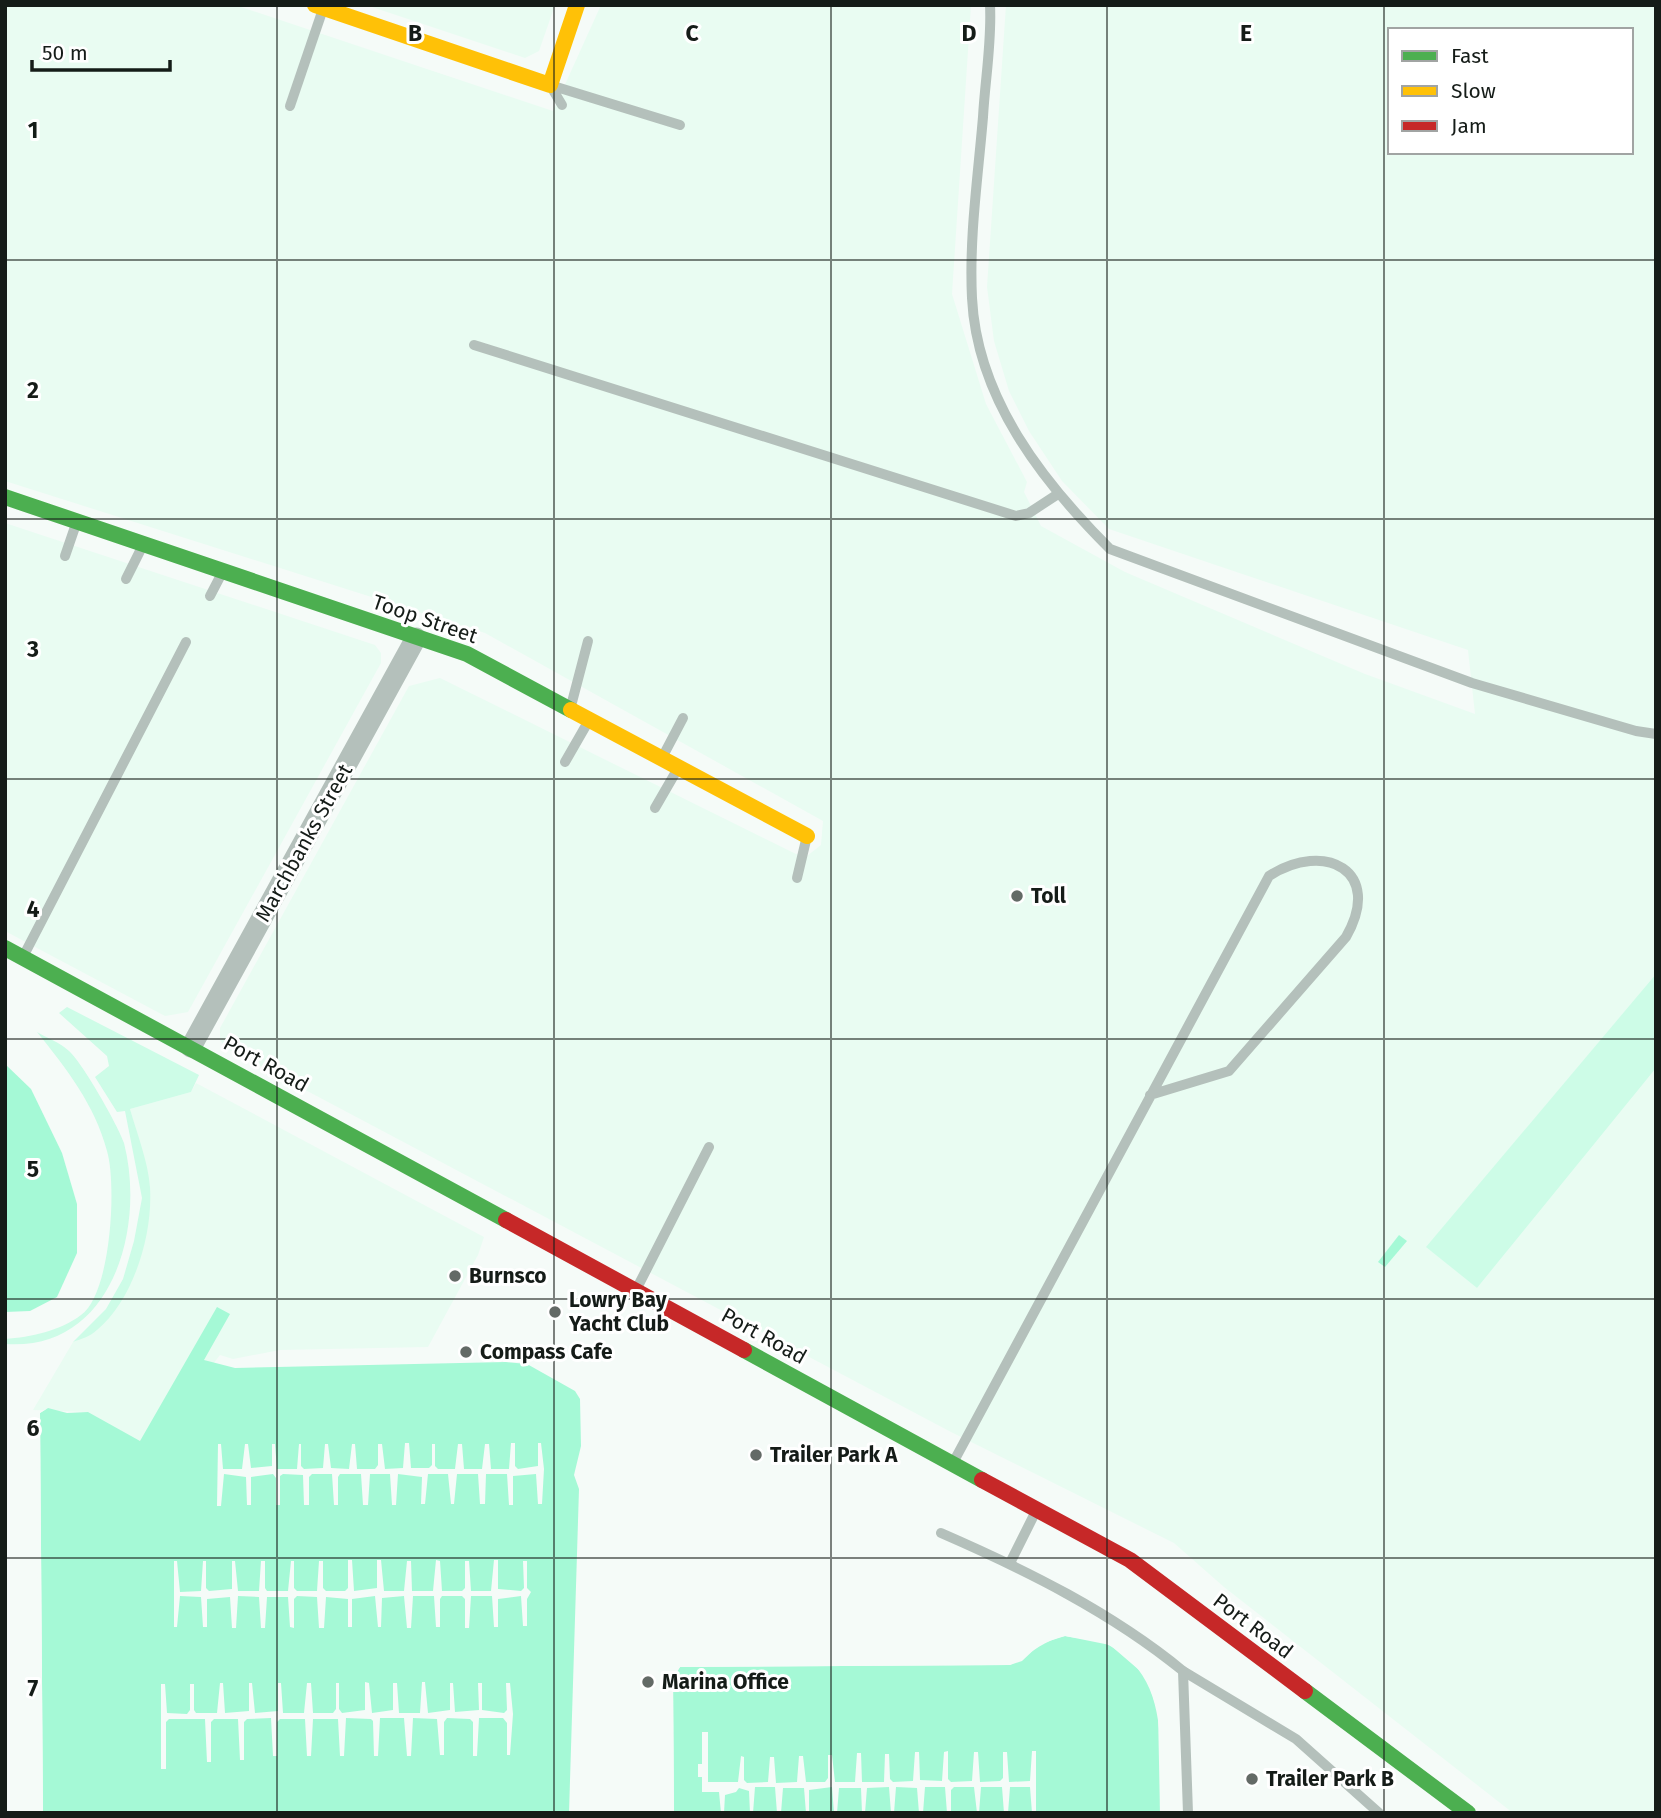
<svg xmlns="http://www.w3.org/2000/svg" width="1661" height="1818" font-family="'Fira Sans',sans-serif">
<rect width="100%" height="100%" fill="#f5fbf8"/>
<!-- built -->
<g fill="#e9fcf2" fill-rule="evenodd">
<path d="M5,5H235L553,111L601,5H971L952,294L986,404L1027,482L1024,492L1041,526L1125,572L1365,674L1475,714L1468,650L1109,529L1062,481L1029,431L1009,391L994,341L987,287L1006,5H1656V974L1427,1247L1477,1288L1656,1068V1813H1513L1224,1587L1174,1543L951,1432L226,1048L220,1040V1028L409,686L440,678L796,854L807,856L821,845L823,821L485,633L5,481ZM1390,30H1631V152H1390Z"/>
<path d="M366,5H555L539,51L525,58Z"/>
<path d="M5,523L375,645L381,653V663L188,1012L165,1016L5,931Z"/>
<path d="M196,1083L484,1237L478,1255L428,1347L280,1350L233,1359L220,1355L213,1364L204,1360L140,1442L88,1412L33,1410L73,1342L96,1331L131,1280L144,1242L150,1187L130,1109L191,1092Z"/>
</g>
<!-- green -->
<g fill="#cdfce7">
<path d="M1656,974V1068L1477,1288L1426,1247Z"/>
<path d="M67,1007L199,1075L191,1092L130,1109C137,1134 148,1161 150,1187C153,1234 134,1299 97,1330C91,1336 81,1339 73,1342L106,1309L123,1279L134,1241L142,1198L125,1111L117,1112L95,1077L109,1066L107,1056L59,1013Z"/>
<path d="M37,1032C47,1038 61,1043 69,1051C82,1062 119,1127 124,1143C146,1228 112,1352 5,1344V1339C31,1337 60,1331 81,1315C111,1294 117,1185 107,1151C95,1105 66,1068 37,1032Z"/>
</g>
<!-- water -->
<g fill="#a5f9d6">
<path d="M5,1064L31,1089L62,1153L77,1204V1253L57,1297L30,1311L5,1312Z"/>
<path d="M1399,1235L1407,1241L1385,1267L1378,1262Z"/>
<path d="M217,1307L230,1314L204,1360L235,1368L506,1362L527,1364L575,1391L580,1399L581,1446L574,1475L579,1489L569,1813H43L40,1413L48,1408L67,1413L88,1412L140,1441Z"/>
<path d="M1065,1636C1079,1639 1100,1639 1112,1647C1172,1681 1159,1754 1160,1813H674L673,1678L680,1667L1010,1665C1030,1655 1043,1640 1065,1636Z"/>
</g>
<!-- pier -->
<g fill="#f5fbf8">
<path d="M48,1408L40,1413L43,1813H39L37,1413Z"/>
<path d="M405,1443H409L411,1468H429L432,1465V1444H435V1466L438,1469H455L458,1444H462L464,1469H482L485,1444H489L491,1469H509L511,1443H515V1466L518,1469L538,1466V1443H541L544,1469L542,1504H538L536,1474L513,1476V1505H509L507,1474H486L485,1504H480L478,1474H457L454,1504H451L448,1474H428L425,1504H421L422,1477L398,1474L396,1505H392L390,1474H370L368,1505H363L361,1474H340L338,1477V1505H334L332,1474H312L309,1477V1505H304L303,1475L283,1474L280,1476V1505H276V1478L273,1474L251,1477V1505H247L246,1477L224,1474L221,1506H217L218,1444H221L223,1469H242L245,1444H248L251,1468L272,1466V1444H275L277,1469H297L299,1444H301V1466L304,1469L323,1468L325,1444H328L331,1468L349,1469L352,1444H355L357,1469H375L378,1465V1444H382L385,1469L403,1468Z"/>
<path d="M348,1560H352L354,1591L377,1588V1560H381L384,1591H404L407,1561H411L412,1591H433L436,1560L440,1561L442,1591H462L465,1588V1561H469L471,1591H491L494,1560H498V1589L521,1591L524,1588L523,1561H527V1588L531,1592L527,1599V1626H523L521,1596L498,1599V1627H494L492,1596H471L469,1628H465V1599L462,1596H442L440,1599V1627H436L434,1596H413L411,1628H407L404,1596L382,1598L381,1627H378L375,1596L352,1599V1627H348V1599L326,1597L324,1628H319L317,1597L297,1596L294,1599V1628L290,1627L288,1597H267L265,1628H261L259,1597L238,1596L236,1628H232L230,1597L207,1599V1627H203L201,1597L180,1596L177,1627H174V1561H177L180,1592L201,1591L203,1561H206V1588L209,1591L232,1589V1561H235L238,1591H259L261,1561H265V1588L267,1591H288L291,1561H294V1588L297,1591H317L319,1561H323V1588L326,1591H345L348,1588Z"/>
<path d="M1065,1633L1112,1642L1149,1674L1161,1711L1164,1813H1160L1158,1712L1146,1676L1110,1645L1065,1636L1040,1644L1022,1661L1010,1665L680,1667L673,1678L674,1813H670V1678L679,1664L1010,1661L1020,1658L1038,1641Z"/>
<path d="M365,1682L369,1683L372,1713L393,1710V1683H397L399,1713H420L422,1682H425L428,1713L450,1710V1683H453L455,1712L479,1710L478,1683H482V1710L504,1713L507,1710L506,1683H510L513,1714L510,1755H507V1723L503,1718H479L477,1756H473V1722L470,1719L447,1718L444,1722V1755H440L437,1719L413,1718L411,1756H407L404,1718H380L378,1756H374L373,1721L371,1719L346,1718L344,1756H340L338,1719H313L311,1756H307L305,1719H280L277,1722V1756H273L271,1718L247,1719L244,1722V1760H240L238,1719H214L211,1722V1762H207L205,1719H169L166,1722V1769H161V1684H165L167,1713L187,1714L190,1710V1684H194V1710L196,1713H217L220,1683H223L225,1713L249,1711V1683H252L255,1713L278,1711V1683H281L283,1713H304L307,1683H311L313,1713H333L336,1709V1683H339V1709L342,1713L365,1710Z"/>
<path d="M702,1732H708V1782H738L741,1756L744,1757V1780L747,1783L768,1782L770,1757H774L776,1783L797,1782L799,1756H803L806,1782H825L828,1778V1755H832L835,1782H855L857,1753H861L862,1782H884L885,1754H889L890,1779L893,1782L913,1781L915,1752H919L920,1780L942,1781L944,1752L948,1751V1779L951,1782L972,1781L974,1752H978L980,1782L1000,1781L1003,1778V1752H1007L1009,1782L1030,1781L1032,1751H1036V1813H1032L1030,1787H1010L1008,1813H1004L1002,1787H981L979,1813H977L974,1787H954L951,1790V1813H947L945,1787H925L923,1813H919L917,1788L896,1787L894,1813H891L889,1787L867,1788L865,1813H862L861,1788H839L837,1813H834L832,1787L809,1790V1813H806L804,1788H783L781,1813H777L775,1787H755L753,1813H750L749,1791L739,1788L736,1792L725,1795L724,1813H721L719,1792H702V1777H698V1764H702Z"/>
</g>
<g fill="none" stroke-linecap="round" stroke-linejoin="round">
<!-- lane -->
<g stroke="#b4c0bb" stroke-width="10">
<path d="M990,5C992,42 985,80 983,117C978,177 969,237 972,298C977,398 1042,481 1110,549L1472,683L1636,731L1656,734"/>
<path d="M562,105L550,85L680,125"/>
<path d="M290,106L323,9"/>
<path d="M474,345L1016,516L1029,513L1058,494"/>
<path d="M65,556L76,524"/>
<path d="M126,579L142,547"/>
<path d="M210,596L222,573"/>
<path d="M571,706L588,641"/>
<path d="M663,756L683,718"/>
<path d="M565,762L588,722"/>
<path d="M655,808L677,770"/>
<path d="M797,878L807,836"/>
<path d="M24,955L186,642"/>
<path d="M637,1288L709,1147"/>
<path d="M954,1461L1269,876C1325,840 1384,871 1346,937L1229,1071L1150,1095"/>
<path d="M941,1533C1026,1570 1111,1612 1183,1671L1188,1813"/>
<path d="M1010,1563L1036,1511"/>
<path d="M1183,1671L1296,1739L1379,1813"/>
</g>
<!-- street -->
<path stroke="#b4c0bb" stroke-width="21" d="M191,1047L416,638"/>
<!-- fast -->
<g stroke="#4caf50" stroke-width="16">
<path d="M5,497L467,654L571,710"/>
<path d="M5,948L506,1220"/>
<path d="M744,1350L982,1480"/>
<path d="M1305,1691L1468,1813"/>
</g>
<!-- slow -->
<g stroke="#ffc107" stroke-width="16">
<path d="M315,5L550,85L577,5"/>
<path d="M571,710L807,836"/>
</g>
<!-- jam -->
<g stroke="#c62828" stroke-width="16">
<path d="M506,1220L744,1350"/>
<path d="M982,1480L1130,1560L1305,1691"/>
</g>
</g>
<!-- grid -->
<path fill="none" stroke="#151c18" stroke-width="2" stroke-opacity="0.55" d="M277,5V1813M554,5V1813M831,5V1813M1107,5V1813M1384,5V1813M5,260H1656M5,519H1656M5,779H1656M5,1039H1656M5,1299H1656M5,1558H1656"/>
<!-- markers -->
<g fill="#636a66" stroke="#fff" stroke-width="2.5">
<circle cx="1017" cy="896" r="7"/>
<circle cx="455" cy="1276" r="7"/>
<circle cx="555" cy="1312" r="7"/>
<circle cx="466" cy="1352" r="7"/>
<circle cx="756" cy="1455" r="7"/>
<circle cx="648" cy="1682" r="7"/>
<circle cx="1252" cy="1779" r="7"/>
</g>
<g text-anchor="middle" stroke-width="6" stroke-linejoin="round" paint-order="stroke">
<!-- street labels -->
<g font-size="21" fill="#151c18" stroke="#fff">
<text transform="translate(425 619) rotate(19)" y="7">Toop Street</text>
<text transform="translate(304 843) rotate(-61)" y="7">Marchbanks Street</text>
<text transform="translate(266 1064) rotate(29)" y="7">Port Road</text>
<text transform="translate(764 1336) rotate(29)" y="7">Port Road</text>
<text transform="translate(1253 1626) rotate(37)" y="7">Port Road</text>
</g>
<!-- poi labels -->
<g font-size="21" font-weight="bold" fill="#151c18" stroke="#fff" text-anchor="start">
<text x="1031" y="903">Toll</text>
<text x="469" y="1283">Burnsco</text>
<text x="569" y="1307">Lowry Bay<tspan x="569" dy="24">Yacht Club</tspan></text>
<text x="480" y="1359">Compass Cafe</text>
<text x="770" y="1462">Trailer Park A</text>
<text x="662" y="1689">Marina Office</text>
<text x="1266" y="1786">Trailer Park B</text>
</g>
</g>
<g font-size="23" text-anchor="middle" font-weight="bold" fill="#151c18" stroke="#fff" stroke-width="6" stroke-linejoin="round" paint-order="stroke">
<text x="415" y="41">B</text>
<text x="692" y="41">C</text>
<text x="969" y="41">D</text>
<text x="1246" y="41">E</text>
<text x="33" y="138">1</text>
<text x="33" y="398">2</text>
<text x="33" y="657">3</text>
<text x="33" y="917">4</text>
<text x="33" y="1177">5</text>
<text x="33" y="1436">6</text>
<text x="33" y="1696">7</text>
</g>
<!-- border -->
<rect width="1661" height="1818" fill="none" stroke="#151c18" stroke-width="14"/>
<!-- legend -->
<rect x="1388" y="28" width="245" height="126" fill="#ffffff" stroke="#a1a4a3" stroke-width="2"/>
<rect x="1402" y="51" width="35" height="10" fill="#4caf50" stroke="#a1a4a3" stroke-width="2"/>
<text x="1451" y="63" font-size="21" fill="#151c18">Fast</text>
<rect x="1402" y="86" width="35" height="10" fill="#ffc107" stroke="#a1a4a3" stroke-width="2"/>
<text x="1451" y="98" font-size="21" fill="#151c18">Slow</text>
<rect x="1402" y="121" width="35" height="10" fill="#c62828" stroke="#a1a4a3" stroke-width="2"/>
<text x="1451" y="133" font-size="21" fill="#151c18">Jam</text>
<!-- scale -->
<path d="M32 60v10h138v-10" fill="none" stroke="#151c18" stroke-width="3.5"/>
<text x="42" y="60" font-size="21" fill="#151c18" stroke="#ffffff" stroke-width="5" paint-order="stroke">50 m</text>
</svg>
